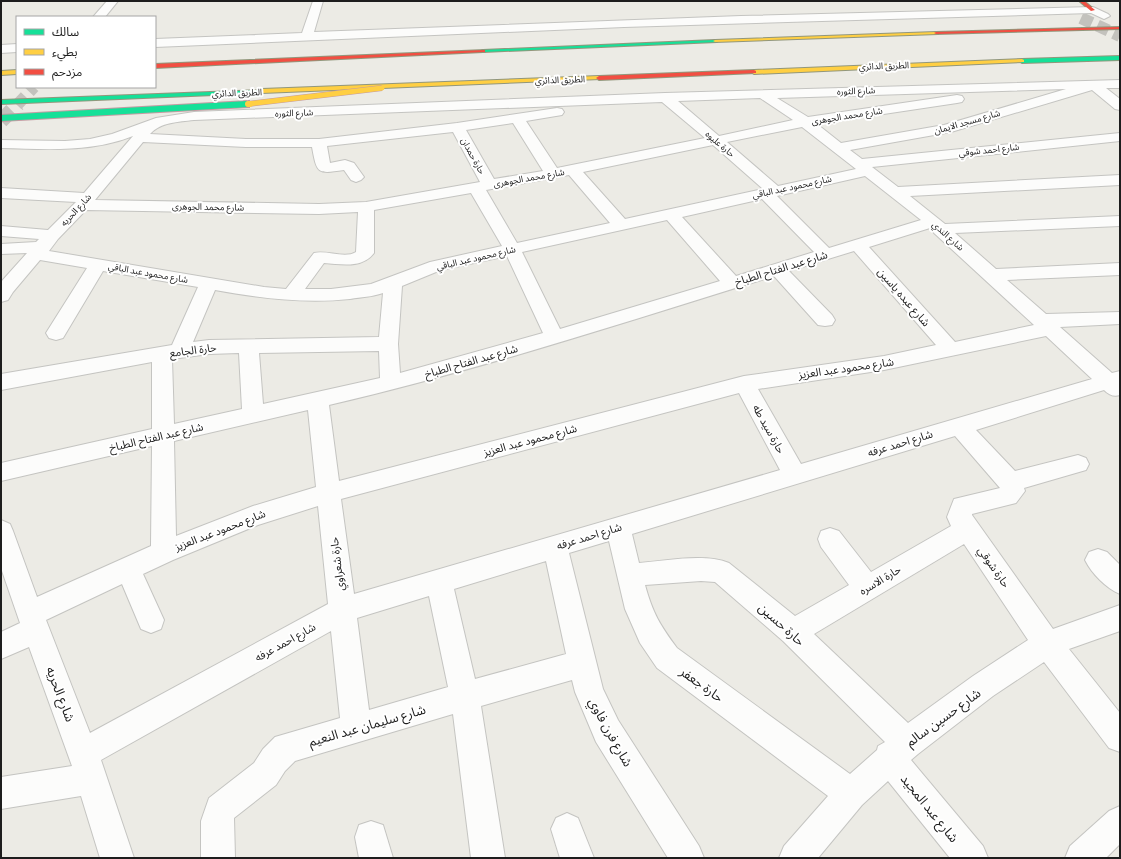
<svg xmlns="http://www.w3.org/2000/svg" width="1121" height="859" font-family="Signika,'Noto Sans Arabic',sans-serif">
<rect width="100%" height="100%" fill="#ecebe5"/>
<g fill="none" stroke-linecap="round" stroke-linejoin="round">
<!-- street-tunnel-far1 -->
<g stroke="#c3c2bd" stroke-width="12" stroke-dasharray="12 6" stroke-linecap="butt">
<path d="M1081,18L1120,36"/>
<path d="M17,105L34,87"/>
</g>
<!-- street-tunnel -->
<path stroke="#c3c2bd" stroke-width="15" stroke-dasharray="15 8" stroke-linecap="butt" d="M1,121L18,104"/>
<!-- street casing -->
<g stroke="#c4c4c1" stroke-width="2">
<g id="street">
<path d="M107,1H118L105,17H93Z"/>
<path d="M313,1H323L314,32L741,16L1093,7L1108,14L1110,16L1104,19L1091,13L624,27L155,47V39L302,33Z"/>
<path d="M17,44V52L1,53V45Z"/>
<path d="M1120,80V88H1106L1120,99V110L1115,109L1092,90L951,132L850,150L862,159L1120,133V141L872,167L898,187L1120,175V185L910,196L945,224L1120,216V226L955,233L996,269L1120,263V275L1007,280L1046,314L1120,312V324L1060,327L1112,373L1120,371V395C1114,397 1109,395 1104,390L976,430L1015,471L1078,455L1086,458L1089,464L1086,470L1024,488L1025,491L1016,503L972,514V515L1053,629L1120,605V631L1069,649L1120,713V752L1109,748L1044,662L993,696L918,754L911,760L983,846L988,858H950L888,781L862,805L818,858H779L784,846L828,796L657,668L640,643L625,609L609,541L569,553L603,689L618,720L699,846L704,858H668L596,742L575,692L572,680L481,706L505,858H471L453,714L295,761L285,771L276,785L234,818L235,858H201V821L209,798L254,763L263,749L275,737L340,718L331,631L101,760L134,858H100L81,796L1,809V777L72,766L29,647L1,659V632L20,623L1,568V520L10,524L13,531L37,597L151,546L152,446L1,481V463L152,429V362L1,390V374L172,345L198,287L103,271L63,338L56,340L49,338L46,333L87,268L40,260L13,292L8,300L1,302V282L27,253L1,254V244L36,242L39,239L1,236V226L48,230L76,202L1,198V188L84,193L133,136C90,153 46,149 1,148V140L65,141L90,139L112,134L156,118L194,112L665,93ZM1066,89L944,125L841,143L817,124L957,103L962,102L964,99L962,96L957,95L808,117L777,98ZM760,98L793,120L719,136L678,101ZM662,102L705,138L557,168L526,121L562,115L564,112L562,109L557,108L457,123L319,139H246L150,134C161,122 178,122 194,120ZM513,123L543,171L494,179L466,130ZM802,127L856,169L778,186L727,142ZM453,132L480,182L366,202L319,204L95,200L143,142L246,147H312C317,174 317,174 344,170L351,180L356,182L361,180L364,177L354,163L345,160L330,163L327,146ZM713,145L763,189L625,219L583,172ZM569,175L610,223L517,243L486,190ZM865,176L921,220L829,248L777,196ZM471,193L502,246L430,262L371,284L331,289H305L324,263C341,264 362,269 374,253V210ZM762,199L814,252L736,276L682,217ZM86,210L319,214L358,212L356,252C345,259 327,250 314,253L286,289L264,287L49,251L58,239ZM667,220L720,281L560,329L522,252ZM930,228L934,233L1034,325L955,342L869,247ZM854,251L936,345L884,356L744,376L339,481L329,405C479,370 626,322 774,276L818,325L825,326L832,325L835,320L832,315L789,271ZM507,256L543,333L400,373L398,344L402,286L441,270ZM215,290C260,298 304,304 350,299C361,297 372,297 383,293L379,337L209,340L193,342ZM1046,336L1092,379L801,464L758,389L884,370ZM379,351L380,378L263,404L259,353ZM239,353L242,409L174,424L172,359L209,354ZM739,393L780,470L354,594L341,499ZM308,410L316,487L253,506L176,536L174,441ZM955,436L1000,488L954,499L947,517L951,526L871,572L839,531L830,528L821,531L818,539L821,547L849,585L795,616L729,563C704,553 667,561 639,563L632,534ZM318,506L328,604L90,733L46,620L122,584L141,629L151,633L161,629L164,620L143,574L173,560L258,525ZM964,544L1028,640L973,676L908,723L814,634ZM546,561L566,654L475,679L454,589ZM701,581L715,582L783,641L885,742L878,746L877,750L850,774L677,648C660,625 653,614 645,585ZM429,596L448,687L369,710L357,618Z"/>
<path d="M1098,549L1107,552L1120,565V594C1106,588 1092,574 1085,560L1089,552Z"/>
<path d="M1120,806V844L1106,858H1065L1070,846L1109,811Z"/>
<path d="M567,813L578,818L594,858H560L551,829L556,818Z"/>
<path d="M371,821L383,825L393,858H359L355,837L359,825Z"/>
</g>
</g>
<!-- fast casing -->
<g stroke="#92977c" stroke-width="2">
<g id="fast">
<path d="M715,40H717V42L483,52L481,51L483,50Z"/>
<path d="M1120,56V60L1022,63L1019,61L1022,59Z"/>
<path d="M264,90V92L262,93L1,104V100Z"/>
</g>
</g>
<!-- slow casing -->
<g stroke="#92977c" stroke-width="2">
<g id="slow">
<path d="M936,32H938V34L715,42L713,41L715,40Z"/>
<path d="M1022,59L1024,60V62L754,74L751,72L754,70Z"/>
<path d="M17,70V74L1,75V71Z"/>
<path d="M599,76L601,77V79L262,93L259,91L262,89Z"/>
</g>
</g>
<!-- jam casing -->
<g stroke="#92977c" stroke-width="2">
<g id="jam">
<path d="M1079,1H1084L1095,10L1091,11Z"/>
<path d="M1120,27V29L936,34L934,33L936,32Z"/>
<path d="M485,50V52H483L155,68V64Z"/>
<path d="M754,70L756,71V73L599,80L596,78L599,76Z"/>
</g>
</g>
<!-- street -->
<use href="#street" fill="#fcfcfb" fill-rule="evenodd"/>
<!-- fast -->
<use href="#fast" fill="#16e098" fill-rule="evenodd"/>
<!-- slow -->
<use href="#slow" fill="#ffcf43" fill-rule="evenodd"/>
<!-- jam -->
<use href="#jam" fill="#f24e42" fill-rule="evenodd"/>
<!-- fast-bridge-far1 casing -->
<g stroke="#c49ba2" stroke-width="6" stroke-linecap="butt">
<path id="fast-bridge-far1" d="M236,105L248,104"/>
</g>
<!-- fast-bridge casing -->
<g stroke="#c49ba2" stroke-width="8" stroke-linecap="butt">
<path id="fast-bridge" d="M1,118L248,104"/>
</g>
<!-- slow-bridge-far1 casing -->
<g stroke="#c49ba2" stroke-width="6" stroke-linecap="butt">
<path id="slow-bridge-far1" d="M248,104L382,88"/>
</g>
<!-- slow-bridge casing -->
<g stroke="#c49ba2" stroke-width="8" stroke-linecap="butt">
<path id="slow-bridge" d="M248,104H250"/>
</g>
<!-- fast-bridge-far1 -->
<use href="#fast-bridge-far1" stroke="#16e098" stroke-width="5"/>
<!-- fast-bridge -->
<use href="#fast-bridge" stroke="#16e098" stroke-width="6"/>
<!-- slow-bridge-far1 -->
<use href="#slow-bridge-far1" stroke="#ffcf43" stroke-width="5"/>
<!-- slow-bridge -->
<use href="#slow-bridge" stroke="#ffcf43" stroke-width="6"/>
</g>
<g text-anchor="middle" stroke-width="4" stroke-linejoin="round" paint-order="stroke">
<!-- far-street labels -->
<g font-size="9" fill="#1d1d1d" stroke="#fff">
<text transform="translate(884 66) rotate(-2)" y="3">الطريق الدائري</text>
<text transform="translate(560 80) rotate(-2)" y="3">الطريق الدائري</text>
<text transform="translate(856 91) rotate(-2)" y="3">شارع الثوره</text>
<text transform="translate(237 93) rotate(-2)" y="3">الطريق الدائري</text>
<text transform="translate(294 113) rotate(-2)" y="3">شارع الثوره</text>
<text transform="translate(847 116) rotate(-9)" y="3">شارع محمد الجوهرى</text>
<text transform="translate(967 122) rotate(-16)" y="3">شارع مسجد الايمان</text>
<text transform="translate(720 144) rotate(40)" y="3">حارة عليوه</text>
<text transform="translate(989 150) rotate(-6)" y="3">شارع احمد شوقي</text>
<text transform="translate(473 156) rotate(61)" y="3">حارة حمدان</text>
<text transform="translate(529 178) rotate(-10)" y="3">شارع محمد الجوهرى</text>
<text transform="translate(792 187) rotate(-12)" y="3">شارع محمود عبد الباقي</text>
<text transform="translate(208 207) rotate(1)" y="3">شارع محمد الجوهرى</text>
<text transform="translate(76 210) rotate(-47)" y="3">شارع الحريه</text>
<text transform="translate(948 236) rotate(42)" y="3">شارع الندي</text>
<text transform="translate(476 258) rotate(-13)" y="3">شارع محمود عبد الباقي</text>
<text transform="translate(148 273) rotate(10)" y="3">شارع محمود عبد الباقي</text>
</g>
<!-- street labels -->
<g font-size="11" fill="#1d1d1d" stroke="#fff">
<text transform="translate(781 268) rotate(-17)" y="4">شارع عبد الفتاح الطباخ</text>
<text transform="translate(904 297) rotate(49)" y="4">شارع عبده ياسين</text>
<text transform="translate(193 350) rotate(-7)" y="4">حارة الجامع</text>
<text transform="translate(471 361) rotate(-16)" y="4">شارع عبد الفتاح الطباخ</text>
<text transform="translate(846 368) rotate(-8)" y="4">شارع محمود عبد العزيز</text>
<text transform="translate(769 429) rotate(61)" y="4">حارة سيد طه</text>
<text transform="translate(156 437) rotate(-13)" y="4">شارع عبد الفتاح الطباخ</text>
<text transform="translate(530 440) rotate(-15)" y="4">شارع محمود عبد العزيز</text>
<text transform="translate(900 443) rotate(-17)" y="4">شارع احمد عرفه</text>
<text transform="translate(220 530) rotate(-21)" y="4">شارع محمود عبد العزيز</text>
<text transform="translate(589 536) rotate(-17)" y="4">شارع احمد عرفه</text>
<text transform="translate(337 564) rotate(-97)" y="4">حارة شعراوي</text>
<text transform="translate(994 567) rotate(55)" y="4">حارة شوقي</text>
<text transform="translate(880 580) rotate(-31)" y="4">حارة الاسره</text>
<text transform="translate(285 642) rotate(-29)" y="4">شارع احمد عرفه</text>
</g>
<!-- near-street labels -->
<g font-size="13" fill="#1d1d1d" stroke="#fff">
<text transform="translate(782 624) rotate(42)" y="5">حارة حسين</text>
<text transform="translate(702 684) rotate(36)" y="5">حارة جعفر</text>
<text transform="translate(61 694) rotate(69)" y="5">شارع الحريه</text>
<text transform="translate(943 717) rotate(-36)" y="5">شارع حسين سالم</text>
<text transform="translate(367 725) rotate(-16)" y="5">شارع سليمان عبد النعيم</text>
<text transform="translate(611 732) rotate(61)" y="5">شارع فرن فاوي</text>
<text transform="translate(930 808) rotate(51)" y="5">شارع عبد المجيد</text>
</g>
</g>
<!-- border -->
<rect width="1121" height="859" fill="none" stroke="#1d1d1d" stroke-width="4"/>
<!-- legend -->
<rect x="16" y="16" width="140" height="72" fill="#ffffff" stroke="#a5a5a5"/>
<rect x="24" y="29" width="20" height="6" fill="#16e098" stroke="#a5a5a5"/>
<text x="52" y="36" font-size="12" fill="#1d1d1d">سالك</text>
<rect x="24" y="49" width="20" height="6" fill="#ffcf43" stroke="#a5a5a5"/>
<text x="52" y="56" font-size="12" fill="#1d1d1d">بطيء</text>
<rect x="24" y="69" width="20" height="6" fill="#f24e42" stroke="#a5a5a5"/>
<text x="52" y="76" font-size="12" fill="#1d1d1d">مزدحم</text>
</svg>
